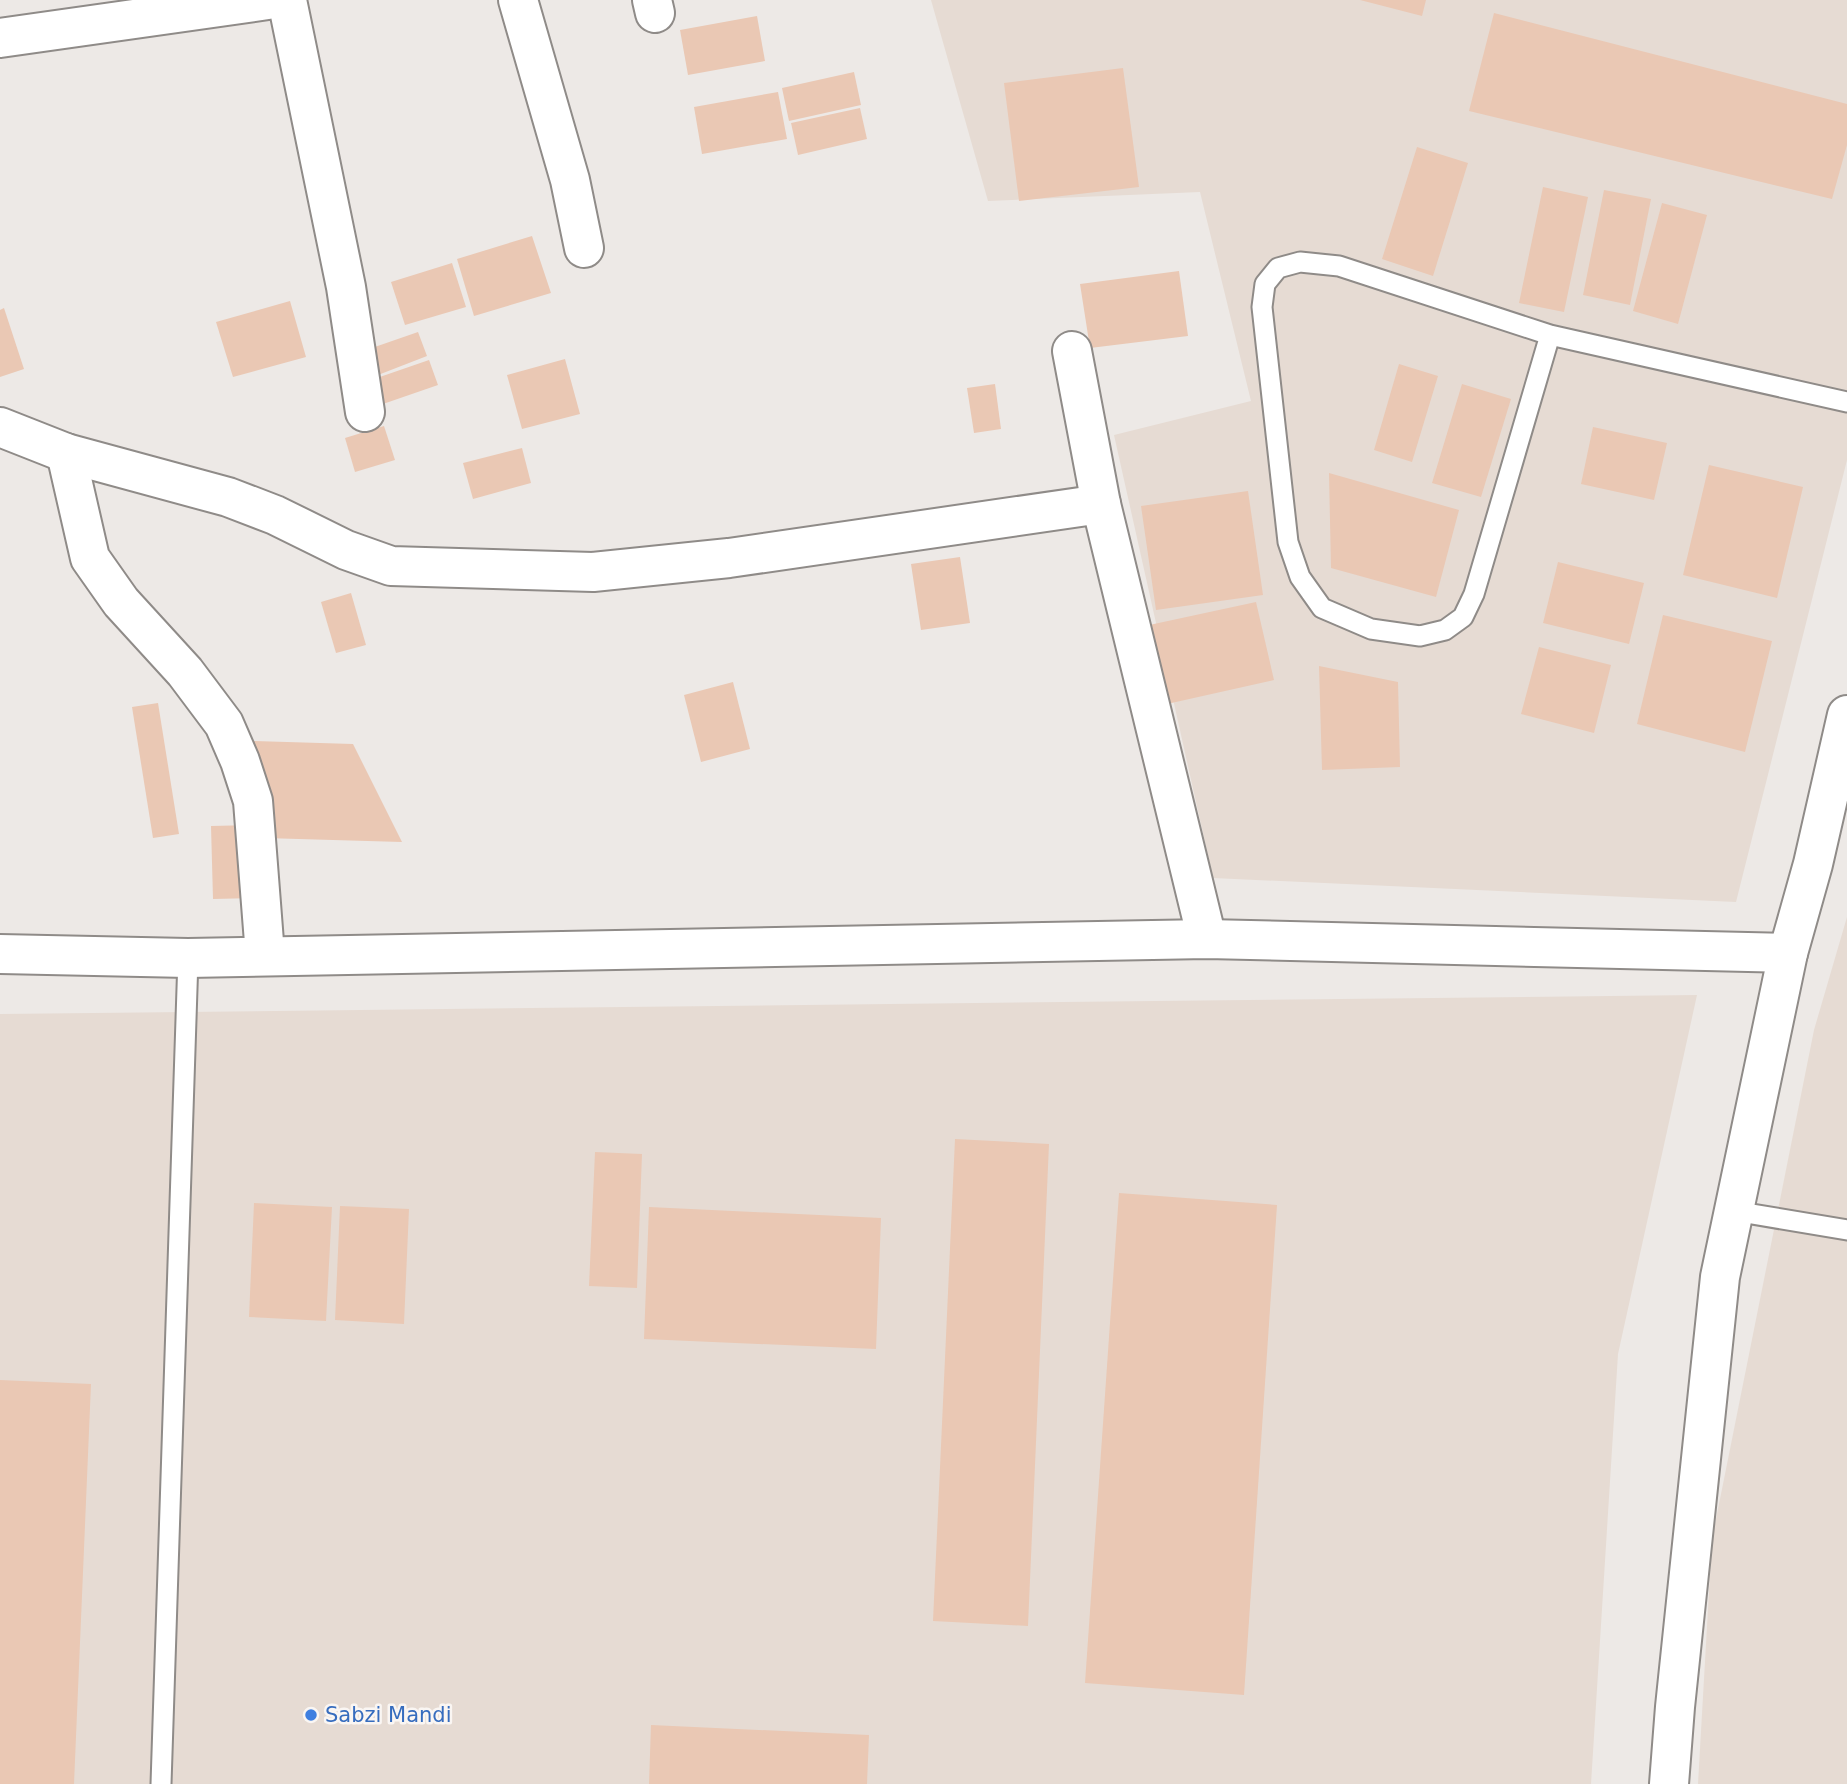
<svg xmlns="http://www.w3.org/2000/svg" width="1847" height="1784" font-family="'DejaVu Sans',sans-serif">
<rect width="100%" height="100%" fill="#ede9e6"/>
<!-- built -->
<g fill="#e6dbd3">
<path d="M931,0H1847V460L1736,902L1213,878L1114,435L1251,401L1200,192L988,201Z"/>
<path d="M1847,917V1784H1698L1712,1539L1814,1030Z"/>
<path d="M1697,995L1618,1354L1591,1784H0V1014Z"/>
</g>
<!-- building -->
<g fill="#eac8b4">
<path d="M1360,0H1426L1422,16Z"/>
<path d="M1494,13L1847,104V145L1832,199L1469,111Z"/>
<path d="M757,16L765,61L688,75L680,30Z"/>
<path d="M1123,68L1139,187L1019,201L1004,83Z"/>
<path d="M854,72L861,105L789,121L782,88Z"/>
<path d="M778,92L787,139L702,154L694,107Z"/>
<path d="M860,108L867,139L798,155L791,123Z"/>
<path d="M1417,147L1468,163L1433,276L1382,259Z"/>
<path d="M1543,187L1588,197L1564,312L1519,303Z"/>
<path d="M1604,190L1651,199L1630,305L1583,295Z"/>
<path d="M1662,203L1707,215L1678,324L1633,311Z"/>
<path d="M532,236L551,293L474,316L457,259Z"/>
<path d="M452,263L466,307L405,325L391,282Z"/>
<path d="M1179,271L1188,336L1090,348L1080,284Z"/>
<path d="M290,301L306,357L233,377L216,322Z"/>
<path d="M4,308L24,369L0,377V310Z"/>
<path d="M418,332L427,356L378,375L369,349Z"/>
<path d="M565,359L580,414L522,429L507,375Z"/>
<path d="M429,360L438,385L383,404L374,379Z"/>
<path d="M1399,364L1438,376L1412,462L1374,450Z"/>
<path d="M995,384L1001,429L974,433L967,388Z"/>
<path d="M1462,384L1511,399L1481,497L1432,483Z"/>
<path d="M384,426L395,460L355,472L345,438Z"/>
<path d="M1593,427L1667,443L1654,500L1581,484Z"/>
<path d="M522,448L531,483L473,499L463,463Z"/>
<path d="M1709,465L1803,487L1777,598L1683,575Z"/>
<path d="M1329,473L1459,510L1436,597L1331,568Z"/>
<path d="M1248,491L1263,595L1156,610L1141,506Z"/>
<path d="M960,557L970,623L921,630L911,564Z"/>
<path d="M1558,562L1644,583L1629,644L1543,623Z"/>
<path d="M351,593L366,645L336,653L321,602Z"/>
<path d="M1256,602L1274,680L1158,706L1140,627Z"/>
<path d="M1663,615L1772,641L1745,752L1637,724Z"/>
<path d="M1539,647L1611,665L1594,733L1521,714Z"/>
<path d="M1319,666L1398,682L1400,767L1322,770Z"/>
<path d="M733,682L750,749L701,762L684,695Z"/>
<path d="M158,703L179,834L153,838L132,707Z"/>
<path d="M253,741L353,744L402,842L264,838Z"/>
<path d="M253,825L256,898L213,899L211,826Z"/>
<path d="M955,1139L1049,1144L1028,1626L933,1621Z"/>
<path d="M595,1152L642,1154L637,1288L589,1286Z"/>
<path d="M1119,1193L1277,1205L1244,1695L1085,1683Z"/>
<path d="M254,1203L332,1207L326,1321L249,1317Z"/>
<path d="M340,1206L409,1209L404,1324L335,1320Z"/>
<path d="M649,1207L881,1218L876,1349L644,1339Z"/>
<path d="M0,1380L91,1384L74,1784H0Z"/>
<path d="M651,1725L869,1735L867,1784H649Z"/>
</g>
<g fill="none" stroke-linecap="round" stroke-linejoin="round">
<!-- service casing -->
<g stroke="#8f8b88" stroke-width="23">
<g id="service">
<path d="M1550,335L1474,594L1463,617L1445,630L1420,636L1371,629L1322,608L1300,577L1288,542L1262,307L1265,284L1278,268L1300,262L1339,266L1550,335L1847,402"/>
<path d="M1734,1211L1847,1230"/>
<path d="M161,1784L188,958"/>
</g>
</g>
<!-- minor casing -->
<g stroke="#8f8b88" stroke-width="42">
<g id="minor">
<path d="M287,0L346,287L365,412"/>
<path d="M518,0L570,180L584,248"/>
<path d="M652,0L655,13"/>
<path d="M0,38L268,0"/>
<path d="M1072,351L1101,504L1207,939"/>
<path d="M0,427L66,453L228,497L275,515L346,550L391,566L593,572L729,558L1101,504"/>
<path d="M66,453L90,558L121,602L185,672L224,724L240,761L253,801L265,955"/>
</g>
</g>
<!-- tertiary casing -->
<g stroke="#8f8b88" stroke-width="42">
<g id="tertiary">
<path d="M0,954L188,958L1207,939L1788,953"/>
<path d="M1669,1784L1675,1707L1720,1277L1788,953L1813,864L1847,715"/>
</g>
</g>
<!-- service -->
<use href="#service" stroke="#fff" stroke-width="19"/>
<!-- minor -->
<use href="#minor" stroke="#fff" stroke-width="38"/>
<!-- tertiary -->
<use href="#tertiary" stroke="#fff" stroke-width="38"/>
</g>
<!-- markers -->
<circle fill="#3f7fe0" stroke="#faf6f3" stroke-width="2.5" cx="311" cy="1715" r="7"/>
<g text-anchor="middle" stroke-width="5" stroke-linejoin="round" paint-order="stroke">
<!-- shop labels -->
<g font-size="21" fill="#366cbe" stroke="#faf6f3" text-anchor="start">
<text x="325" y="1722">Sabzi Mandi</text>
</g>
</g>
</svg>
